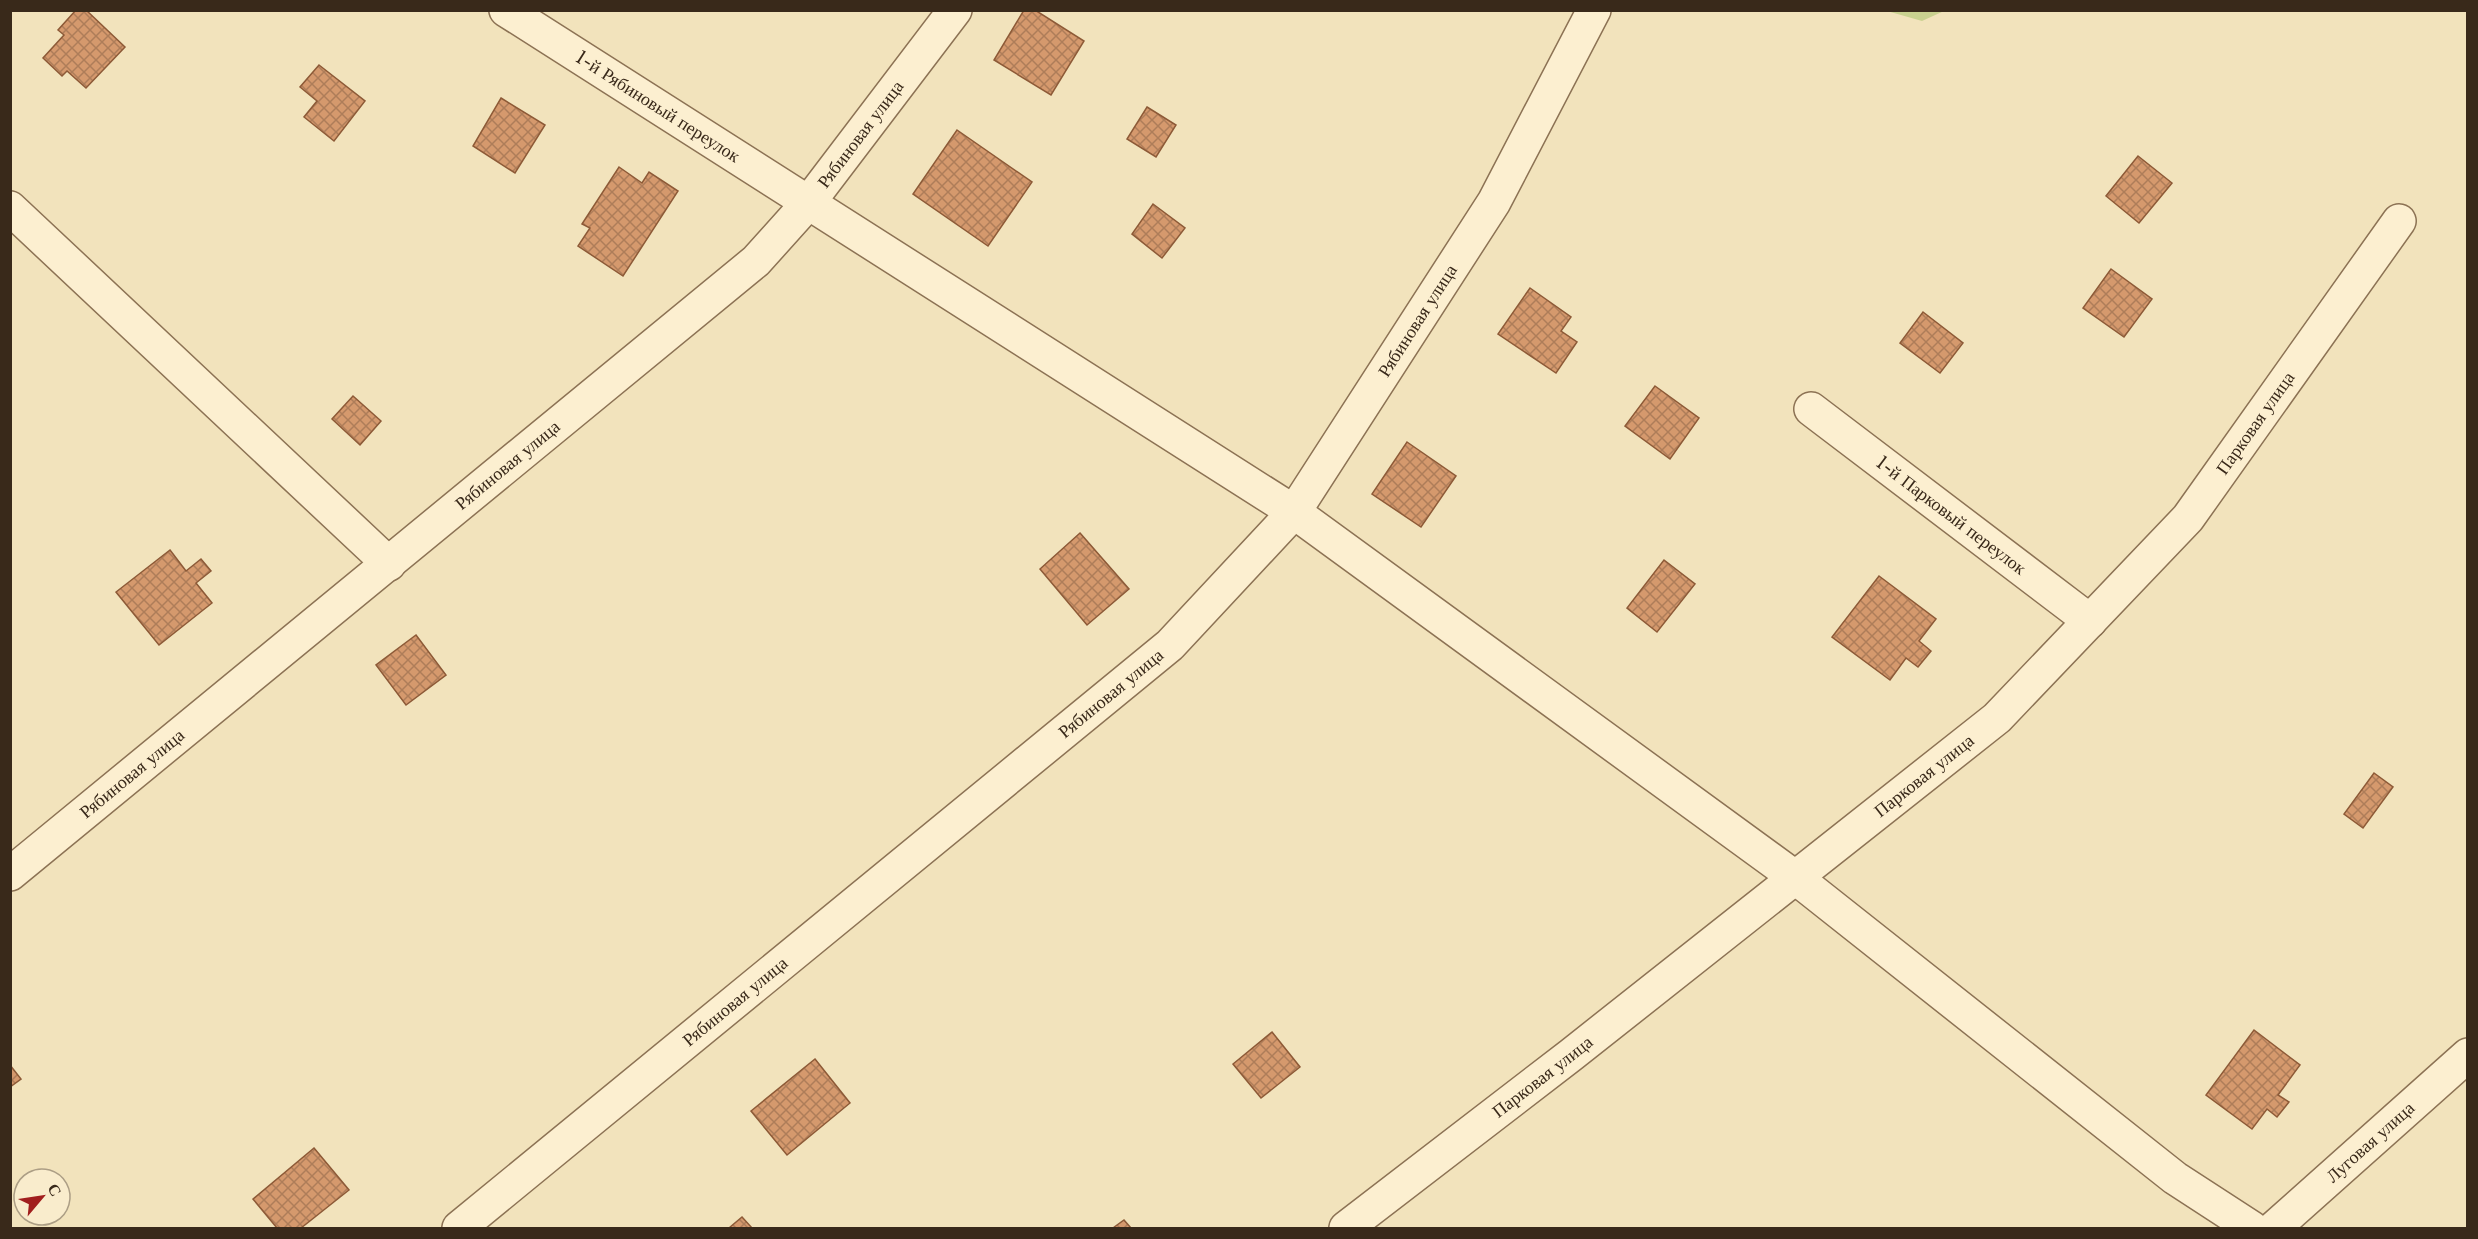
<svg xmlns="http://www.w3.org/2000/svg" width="2478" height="1239" font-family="'Libre Baskerville',serif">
<defs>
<pattern id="forest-firs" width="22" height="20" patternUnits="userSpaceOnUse" patternTransform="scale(1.5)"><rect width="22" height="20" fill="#c9d18f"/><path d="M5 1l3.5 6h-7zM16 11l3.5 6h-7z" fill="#adb37b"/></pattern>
<pattern id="building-cross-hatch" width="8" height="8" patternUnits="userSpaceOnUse" patternTransform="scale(1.5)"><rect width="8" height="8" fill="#d5996d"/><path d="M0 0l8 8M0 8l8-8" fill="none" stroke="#ae7d59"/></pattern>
</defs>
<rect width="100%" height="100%" fill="#f2e3bc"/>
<!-- forest -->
<path fill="url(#forest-firs)" d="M1887,11L1944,10V11L1922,21Z"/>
<!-- building -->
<g fill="url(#building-cross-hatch)" stroke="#8d5a37" stroke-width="1.5">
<path d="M76,10H86L125,47L86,88L67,71L62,76L43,58L64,35L58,30Z"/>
<path d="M1024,10H1035L1084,41L1051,95L994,60Z"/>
<path d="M319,65L365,101L334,141L304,117L317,101L300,87Z"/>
<path d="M501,98L545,125L515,173L473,146Z"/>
<path d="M1147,107L1176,125L1156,157L1127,139Z"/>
<path d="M957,130L1032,182L988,246L913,194Z"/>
<path d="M2138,156L2172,183L2139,223L2106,196Z"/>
<path d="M619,167L642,183L649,172L678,191L623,276L578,246L590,228L582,224Z"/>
<path d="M1153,204L1185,228L1162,258L1132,234Z"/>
<path d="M2111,269L2152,299L2124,337L2083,308Z"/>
<path d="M1530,288L1571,317L1561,331L1577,342L1556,373L1498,334Z"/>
<path d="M1923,312L1963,343L1940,373L1900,343Z"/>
<path d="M1655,386L1699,418L1670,459L1625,426Z"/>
<path d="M353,396L381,421L360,445L332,419Z"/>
<path d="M1407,442L1456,476L1421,527L1372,494Z"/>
<path d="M1080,533L1129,589L1087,625L1040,569Z"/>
<path d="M170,550L186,571L201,559L211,571L196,583L212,603L159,645L116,592Z"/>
<path d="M1664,560L1695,584L1657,632L1627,608Z"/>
<path d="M1879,576L1936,619L1919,641L1931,651L1918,667L1906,658L1890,680L1832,637Z"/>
<path d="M416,635L446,675L406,705L376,665Z"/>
<path d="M2374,773L2393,787L2363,828L2344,814Z"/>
<path d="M2254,1030L2300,1065L2278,1095L2289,1102L2277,1117L2267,1109L2252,1129L2206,1095Z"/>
<path d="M1272,1032L1300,1067L1261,1098L1233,1064Z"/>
<path d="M815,1059L850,1103L787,1155L751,1111Z"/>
<path d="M10,1065L21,1079L10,1087Z"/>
<path d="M314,1148L349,1190L301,1228H277L253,1199Z"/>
<path d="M742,1217L752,1228H729Z"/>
<path d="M1124,1220L1131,1228H1113Z"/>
</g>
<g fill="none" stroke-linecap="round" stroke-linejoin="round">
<!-- minor casing -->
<g stroke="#8c7254" stroke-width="36">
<g id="minor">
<path id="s1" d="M506,10L1294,512L1796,878L2175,1178L2252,1228"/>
<path d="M10,208L389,564"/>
<path id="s2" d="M1811,409L2090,621"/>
<path id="s3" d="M10,874L756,261L809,202L955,10"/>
<path id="s4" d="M459,1228L1170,645L1294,512L1494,202L1594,10"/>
<path id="s5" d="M1346,1228L1571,1055L1997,718L2188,518L2399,221"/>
<path id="s6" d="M2274,1228L2468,1055"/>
</g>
</g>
<!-- minor -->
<use href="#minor" stroke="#fcefd0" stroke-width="33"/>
</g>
<g text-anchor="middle" stroke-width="4.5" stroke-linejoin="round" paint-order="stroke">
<!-- street labels -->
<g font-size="18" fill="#39291a" stroke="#f9eccc">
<text dy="6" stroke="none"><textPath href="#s1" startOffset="180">1-й Рябиновый переулок</textPath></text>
<text dy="6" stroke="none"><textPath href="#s3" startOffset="1130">Рябиновая улица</textPath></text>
<text dy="6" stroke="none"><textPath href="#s4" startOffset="1329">Рябиновая улица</textPath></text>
<text dy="6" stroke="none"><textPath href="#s5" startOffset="1220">Парковая улица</textPath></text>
<text dy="6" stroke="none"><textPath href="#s3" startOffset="644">Рябиновая улица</textPath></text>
<text dy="6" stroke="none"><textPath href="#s2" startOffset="176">1-й Парковый переулок</textPath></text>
<text dy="6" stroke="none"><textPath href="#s4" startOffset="843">Рябиновая улица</textPath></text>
<text dy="6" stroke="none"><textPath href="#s3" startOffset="158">Рябиновая улица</textPath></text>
<text dy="6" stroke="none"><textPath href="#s5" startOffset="734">Парковая улица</textPath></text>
<text dy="6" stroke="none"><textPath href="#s4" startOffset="357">Рябиновая улица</textPath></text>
<text dy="6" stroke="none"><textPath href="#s5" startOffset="248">Парковая улица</textPath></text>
<text dy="6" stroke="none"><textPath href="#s6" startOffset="129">Луговая улица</textPath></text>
</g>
</g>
<!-- border -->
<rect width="2478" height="1239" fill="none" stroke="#39291a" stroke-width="24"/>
<!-- north arrow -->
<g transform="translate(42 1197) rotate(61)"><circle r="28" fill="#f9eccc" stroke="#ac9e85" stroke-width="1.5"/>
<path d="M0-4.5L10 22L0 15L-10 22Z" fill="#a11e1d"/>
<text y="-9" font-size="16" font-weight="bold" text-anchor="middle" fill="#39291a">С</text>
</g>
</svg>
